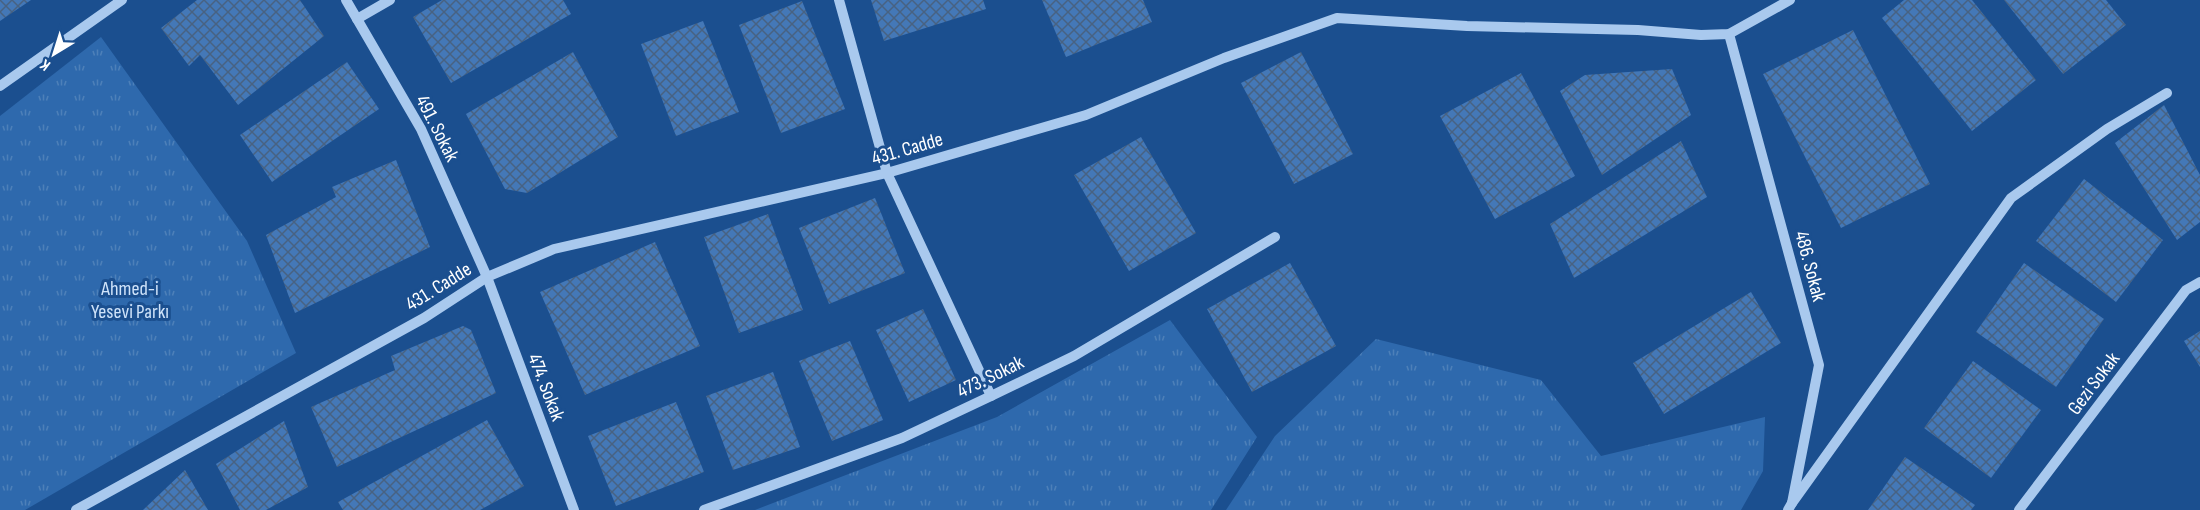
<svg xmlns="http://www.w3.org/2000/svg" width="2200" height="510" font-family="'Sofia Sans Condensed',sans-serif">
<defs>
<pattern id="grass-tufts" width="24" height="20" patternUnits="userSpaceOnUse" patternTransform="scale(1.5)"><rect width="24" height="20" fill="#2e69ad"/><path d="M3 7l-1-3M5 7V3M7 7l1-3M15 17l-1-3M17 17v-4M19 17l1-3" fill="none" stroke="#4d80b9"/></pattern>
<pattern id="building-cross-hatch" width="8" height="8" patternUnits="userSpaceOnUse" patternTransform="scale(1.5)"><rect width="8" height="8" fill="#4478b7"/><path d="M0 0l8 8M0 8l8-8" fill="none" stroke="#486282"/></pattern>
</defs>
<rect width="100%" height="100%" fill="#1b4f8f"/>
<!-- grass -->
<g fill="url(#grass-tufts)">
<path d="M101,37L247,241L296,353L25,510H0V116Z"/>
<path d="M1170,320L1257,437L1211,510H755L997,417Z"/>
<path d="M1376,339L1541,380L1601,456L1765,417L1763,471L1741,510H1226L1275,436Z"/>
</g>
<!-- building -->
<g fill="url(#building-cross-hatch)">
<path d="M0,0H31L0,21Z"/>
<path d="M197,0H300L324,36L238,105L200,55L189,66L161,28Z"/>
<path d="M442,0H563L571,14L451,83L413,17Z"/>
<path d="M871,0H983L986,9L884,41Z"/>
<path d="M1042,0H1143L1152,22L1066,57Z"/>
<path d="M1904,0H1972L2036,80L1972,131L1882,18Z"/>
<path d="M2004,0H2106L2126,25L2063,74Z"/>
<path d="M802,1L845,109L781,133L739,25Z"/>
<path d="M703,21L739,112L676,136L641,44Z"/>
<path d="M1853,30L1930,184L1841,228L1763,74Z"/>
<path d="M573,52L618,137L527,193L505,189L466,114Z"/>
<path d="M1301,52L1353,154L1294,184L1241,83Z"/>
<path d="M347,62L379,109L272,182L240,135Z"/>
<path d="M1672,69L1691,115L1602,175L1560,91L1585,75Z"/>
<path d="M1521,73L1575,176L1495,219L1440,116Z"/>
<path d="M2164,105L2200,175V222L2177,240L2115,143Z"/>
<path d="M1141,137L1196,233L1129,271L1074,175Z"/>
<path d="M1681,141L1707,197L1574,278L1550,224Z"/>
<path d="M396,160L430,247L295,313L266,235L336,197L332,187Z"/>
<path d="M2084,179L2163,240L2116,302L2036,241Z"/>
<path d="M875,198L905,273L829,304L799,228Z"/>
<path d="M768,214L803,310L739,333L704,237Z"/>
<path d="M655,242L700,346L585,395L540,292Z"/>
<path d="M1290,263L1336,346L1252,392L1207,309Z"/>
<path d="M2024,263L2104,319L2056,387L1976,332Z"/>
<path d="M1751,292L1781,343L1664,414L1633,363Z"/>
<path d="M923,309L956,380L909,402L876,330Z"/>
<path d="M463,326L471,330L496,393L337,467L311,407L395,370L391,356Z"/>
<path d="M2200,331V367L2184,341Z"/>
<path d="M850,341L883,420L832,441L799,361Z"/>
<path d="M1973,361L2041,410L1991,478L1924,428Z"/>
<path d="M773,372L800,447L733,470L706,396Z"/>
<path d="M676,402L704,472L616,506L588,436Z"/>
<path d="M487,420L524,486L480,510H343L338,502Z"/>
<path d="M284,421L308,487L266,510H240L216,464Z"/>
<path d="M1905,457L1975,505L1971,510H1868Z"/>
<path d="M185,470L208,510H143Z"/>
</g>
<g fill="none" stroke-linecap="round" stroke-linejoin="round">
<!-- minor -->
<g stroke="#a9c9ee" stroke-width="10">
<path d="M346,0L421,129L487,277L574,510"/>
<path d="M839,0L887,173L991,396"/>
<path d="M357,19L390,0"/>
<path d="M1729,34L1819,365L1792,503L1788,510"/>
<path d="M0,86L122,0"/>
<path d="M1792,503L2011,198L2107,129L2167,93"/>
<path d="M76,510L424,318L487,277L554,249L887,173L1086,115L1224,58L1337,18L1467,26L1638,30L1701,35L1729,34L1790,0"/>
<path d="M704,510L902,438L991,396L1074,356L1275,237"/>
<path d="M2019,510L2186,290L2200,282"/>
</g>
</g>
<g text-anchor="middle" stroke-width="6" stroke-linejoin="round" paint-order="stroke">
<!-- street labels -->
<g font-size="20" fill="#fff" stroke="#1b4f8f">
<text transform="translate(438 128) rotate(63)" y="7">491. Sokak</text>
<text transform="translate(907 148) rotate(-16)" y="7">431. Cadde</text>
<text transform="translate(1811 266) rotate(75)" y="7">486. Sokak</text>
<text transform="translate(438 286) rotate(-32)" y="7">431. Cadde</text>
<text transform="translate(990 376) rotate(-26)" y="7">473. Sokak</text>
<text transform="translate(2093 383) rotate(-53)" y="7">Gezi Sokak</text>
<text transform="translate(547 387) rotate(69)" y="7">474. Sokak</text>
</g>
<!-- park labels -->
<g font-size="20" fill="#cfe3fa" stroke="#1b4f8f">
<text x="130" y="295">Ahmed-i<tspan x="130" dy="23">Yesevi Parkı</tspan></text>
</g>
</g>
<!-- north arrow -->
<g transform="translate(54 54) rotate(218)" stroke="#1b4f8f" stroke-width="4.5" paint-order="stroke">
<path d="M0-4.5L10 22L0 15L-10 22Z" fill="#ffffff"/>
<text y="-9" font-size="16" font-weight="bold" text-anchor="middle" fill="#ffffff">K</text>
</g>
</svg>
